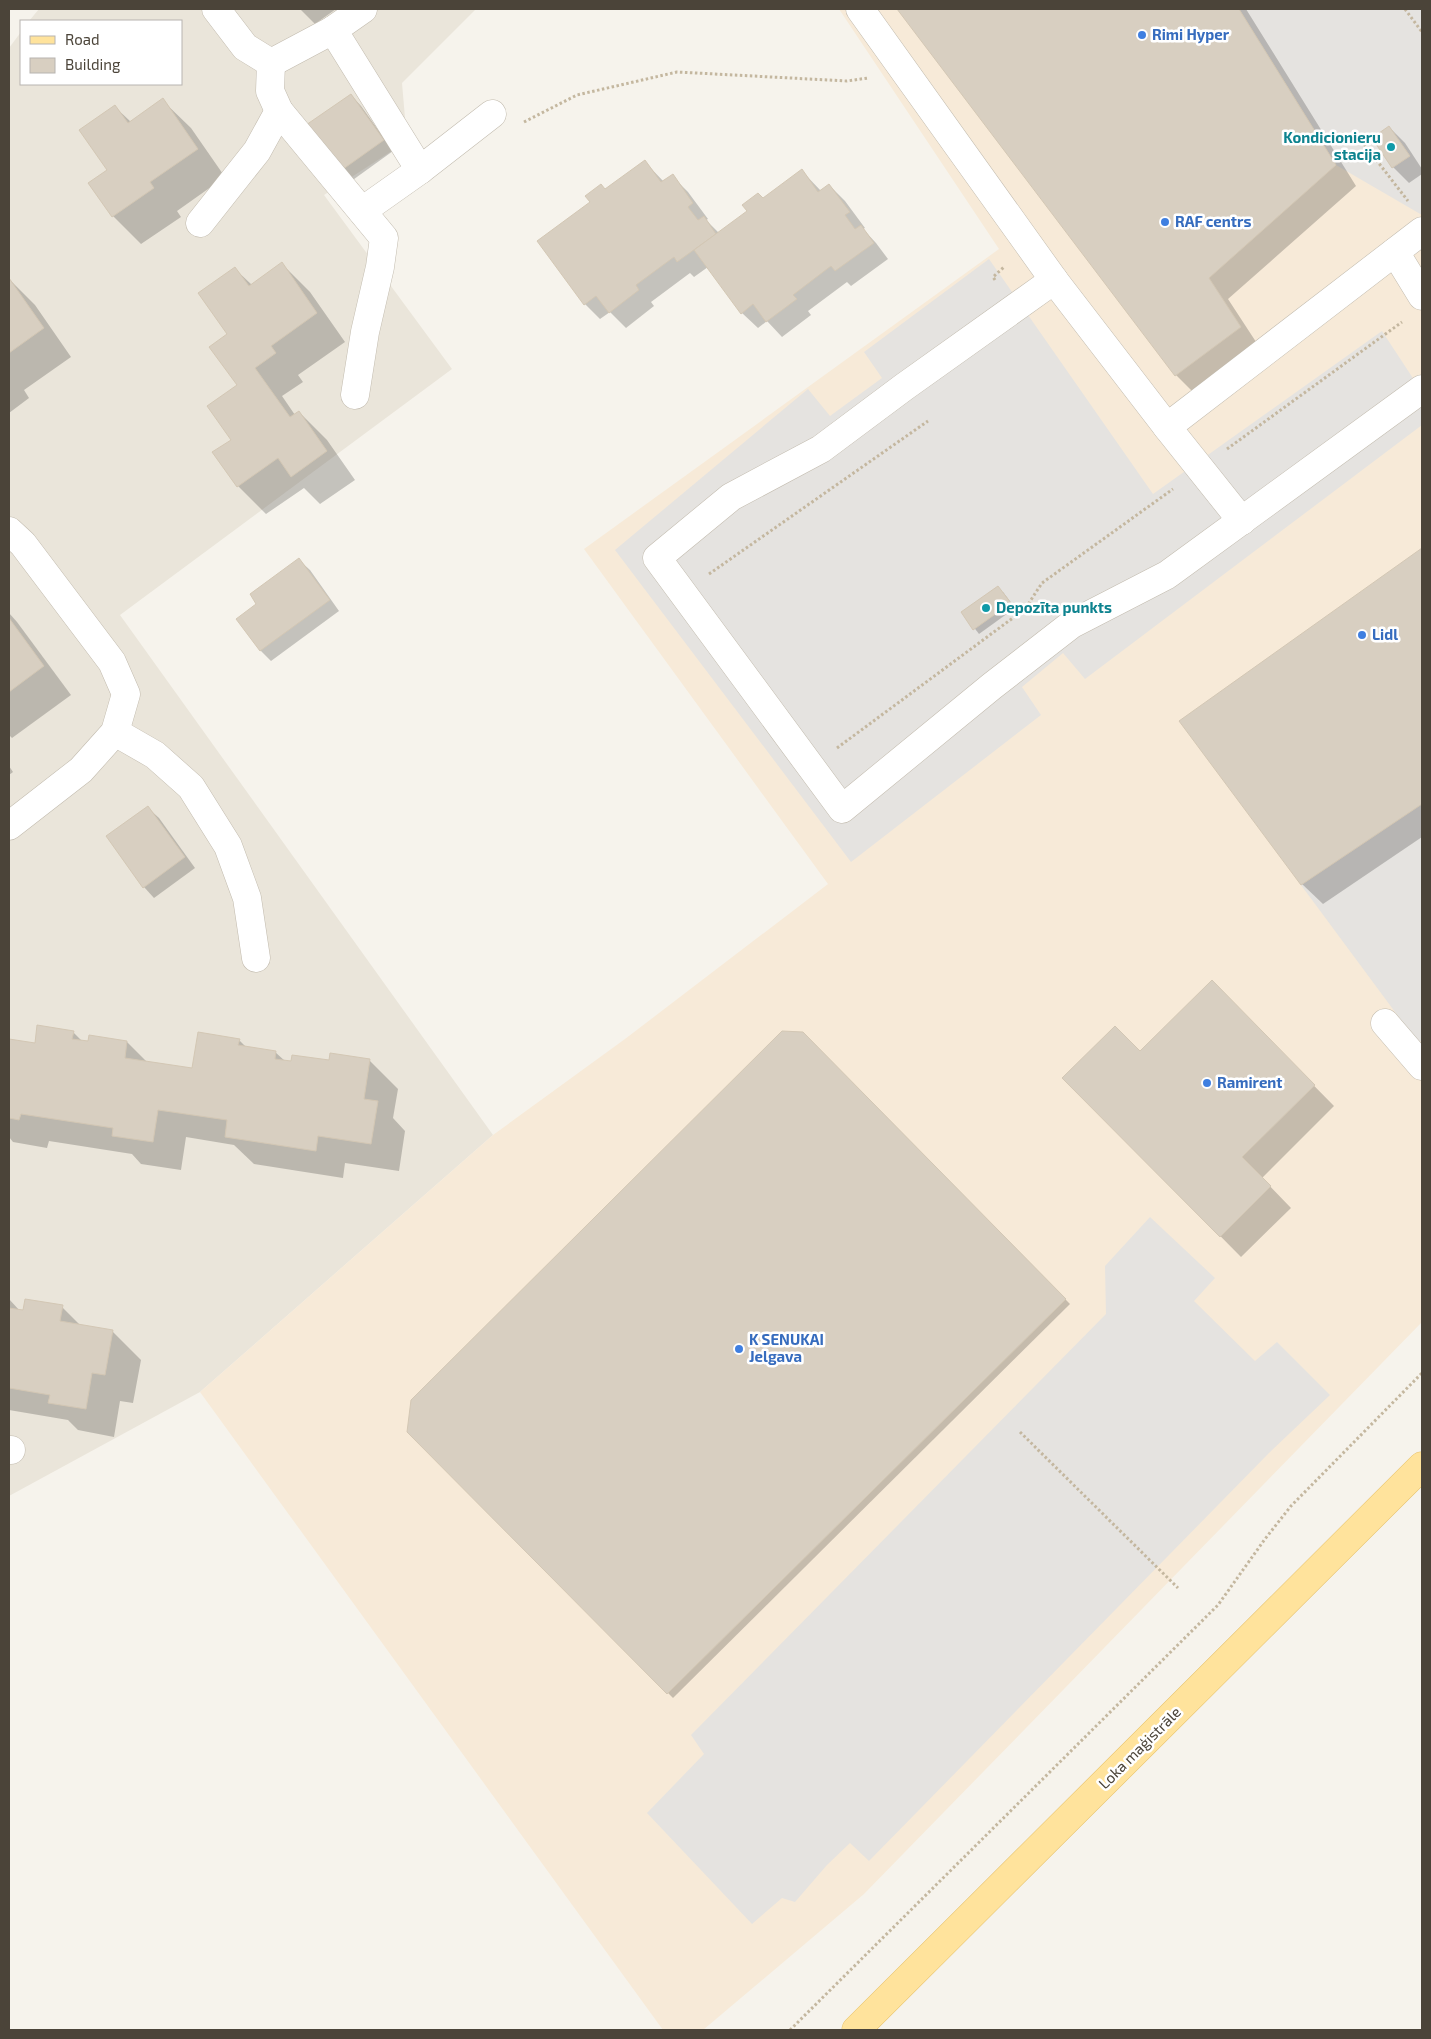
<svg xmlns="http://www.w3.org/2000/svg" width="1431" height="2039" font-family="'Exo 2',sans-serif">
<rect width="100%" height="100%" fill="#f6f3ec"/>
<!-- residential -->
<path fill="#eae5da" d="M39,9H476L402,83L407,141L324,195L452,369L120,615L493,1135L200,1392L9,1496V48L21,32V84H181V21H29Z"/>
<!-- commercial -->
<path fill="#f7ead8" d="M839,9H1422V1322L864,1894L703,2030H663L200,1392L493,1135L625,1039L828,884L584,549L999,249Z"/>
<!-- parking -->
<g fill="#e5e3e0">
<path d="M1239,9H1422V215L1336,165Z"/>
<path d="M989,259L1153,494L1382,331L1422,392V425L1085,679L1063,653L1022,687L1041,715L851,862L615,550L808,389L830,416L882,378L864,352Z"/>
<path d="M1422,804V1040L1418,1043L1301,885Z"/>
<path d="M1150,1217L1215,1278L1194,1301L1255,1361L1277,1342L1330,1395L1269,1453L869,1861L850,1843L827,1865L795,1902L782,1898L752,1924L647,1813L704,1754L691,1735L1106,1314L1105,1266Z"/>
</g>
<!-- shadow -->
<g fill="#0003">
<path d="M300,9H336L315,24Z"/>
<path d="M899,9H1246L1356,186L1228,299L1260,348L1196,395L1176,375Z"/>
<path d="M351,95L361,106L393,151L350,182L340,171Z"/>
<path d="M162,100L191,128L225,177L177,211L181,217L141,244L113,216L90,183L109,170L115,107L131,122Z"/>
<path d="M1389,127L1405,143L1422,169V174L1409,183L1393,167L1373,138Z"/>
<path d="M645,162L664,182L672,176L688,192L708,219L706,220L719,233L802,171L821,191L829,185L845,201L865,228L863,229L876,243L888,259L851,286L847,282L808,311L811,315L782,337L767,321L758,328L742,313L708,267L694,277L690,273L651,302L654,306L626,328L610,312L600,319L585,304L606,190Z"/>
<path d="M282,264L310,292L345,342L298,375L303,382L282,396L295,415L299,412L327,440L355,480L320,504L304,488L266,514L238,486L214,453L233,440L238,385L229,334L235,269L252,285Z"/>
<path d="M9,279L35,305L71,357L24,390L29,398L9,413Z"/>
<path d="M1422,550V837L1323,904L1302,884L1181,722Z"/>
<path d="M299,560L310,570L339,611L271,661L261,651L238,619L258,604Z"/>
<path d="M1003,592L1015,608L979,634L963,613Z"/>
<path d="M9,613L17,622L71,695L12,738L9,735Z"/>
<path d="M9,766L13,772L9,775Z"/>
<path d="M148,808L159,818L195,868L154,898L144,887Z"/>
<path d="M1212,982L1334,1106L1262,1178L1291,1208L1241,1257L1064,1078L1140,1053Z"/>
<path d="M73,1032L83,1042H127L148,1063L193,1070L239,1040L247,1048L275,1052L285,1061L330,1062L331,1055L370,1061L398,1089L393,1118L405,1131L399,1171L345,1163L343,1178L254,1164L234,1145L186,1137L181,1170L141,1164L132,1154L49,1141L47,1148L13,1142L9,1137V1040L36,1044Z"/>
<path d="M803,1033L1070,1304L673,1698L408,1432Z"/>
<path d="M9,1299L20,1311L62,1307L81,1326L112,1331L141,1360L133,1403L120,1401L114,1437L78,1430L68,1420L9,1410Z"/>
</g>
<!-- building -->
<g fill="#d8cfc1" stroke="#d3c7b4">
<path d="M897,9H1239L1336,165L1209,278L1241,327L1175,376Z"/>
<path d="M351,94L384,140L339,172L306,125Z"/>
<path d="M163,98L198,149L150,182L154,188L112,217L88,183L107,170L79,130L115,105L128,123Z"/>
<path d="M1389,126L1410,156L1392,168L1372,138Z"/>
<path d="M645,160L661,182L673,174L693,203L688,207L698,220L704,216L716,234L677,262L674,257L636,285L639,290L609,313L596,296L584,305L537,241L590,202L585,196L601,184L605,189Z"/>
<path d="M802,169L818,192L829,184L850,212L845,215L855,229L861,225L874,243L835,271L831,266L793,295L797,299L766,322L753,304L741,314L694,250L747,211L742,205L758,193L763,198Z"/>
<path d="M282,262L317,313L271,346L276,353L255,368L290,417L299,411L327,451L291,477L278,458L237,487L212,452L231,440L207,406L237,385L209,347L227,334L198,293L235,267L249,286Z"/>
<path d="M9,278L44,328L9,353Z"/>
<path d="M1422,548V804L1301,885L1179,721Z"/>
<path d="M299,558L330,600L260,651L236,619L256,604L250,594Z"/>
<path d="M998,586L1011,603L973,630L961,612Z"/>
<path d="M9,618L44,666L9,692Z"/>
<path d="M148,806L185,857L143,888L106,836Z"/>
<path d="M1212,980L1315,1085L1242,1157L1271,1186L1220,1237L1062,1078L1115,1026L1140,1051Z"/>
<path d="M37,1025L74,1031L72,1039L88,1041L89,1035L127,1041L125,1058L192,1068L198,1032L240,1039L238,1045L276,1051L275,1059L291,1061L292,1055L329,1060L330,1053L370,1059L364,1099L378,1101L371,1144L318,1136L316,1151L225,1137L227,1120L158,1110L153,1142L112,1136L113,1128L21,1114L19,1120L9,1118V1039L35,1043Z"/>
<path d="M782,1031L803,1032L1066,1299L667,1694L407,1432L411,1400Z"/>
<path d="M25,1299L63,1305L60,1321L113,1330L105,1375L92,1373L86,1409L48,1403L50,1395L9,1388V1308L23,1310Z"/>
</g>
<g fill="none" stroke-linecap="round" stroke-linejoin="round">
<!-- minor casing -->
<g stroke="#c2bbae" stroke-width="29">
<g id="minor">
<path d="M216,9L245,47L271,63L333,30L363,9"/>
<path d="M860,9L1054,280L1167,427L1422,231"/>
<path d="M333,30L420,170"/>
<path d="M271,63L270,91L279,111L384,238L380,267L365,332L355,395"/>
<path d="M362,211L420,170L492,114"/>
<path d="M200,223L257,151L279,111"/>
<path d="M1395,252L1422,296"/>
<path d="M1054,280L904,387L821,449L731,497L657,558L842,809L992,686L1072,624L1167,575L1422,389"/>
<path d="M1167,427L1242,521"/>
<path d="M9,531L23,544L112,662L126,694L115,732L81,770L9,826"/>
<path d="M115,732L155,755L191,787L228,846L247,898L256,958"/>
<path d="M1385,1023L1422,1066"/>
<path d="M9,1450H11"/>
</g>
</g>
<!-- major casing -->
<g stroke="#e6c16a" stroke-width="29">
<path id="major" d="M856,2030L1422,1466"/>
</g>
<!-- path -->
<g stroke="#c4b79f" stroke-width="3" stroke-dasharray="2.5 2.5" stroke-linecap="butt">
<path d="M1405,9L1422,32"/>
<path d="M524,122L577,95L677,72L847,81L868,78"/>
<path d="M1364,144L1408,201"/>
<path d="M995,280L993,277L1004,267"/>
<path d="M1227,449L1402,322"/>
<path d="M709,574L928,421"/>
<path d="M837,748L1025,609L1042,583L1173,489"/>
<path d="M1020,1432L1178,1588"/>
<path d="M790,2030L1218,1605L1265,1539L1291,1506L1422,1373"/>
</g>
<!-- minor -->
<use href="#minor" stroke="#fff" stroke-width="28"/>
<!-- major -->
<use href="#major" stroke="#ffe39c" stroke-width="28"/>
</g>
<!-- markers -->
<g fill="#3f7fe0" stroke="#fff" stroke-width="2">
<circle cx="1142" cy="35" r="5"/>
<circle cx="1165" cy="222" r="5"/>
<circle cx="1362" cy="635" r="5"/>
<circle cx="1207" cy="1083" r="5"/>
<circle cx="739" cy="1349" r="5"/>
</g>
<g fill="#0f9aa8" stroke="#fff" stroke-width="2">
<circle cx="1391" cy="147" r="5"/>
<circle cx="986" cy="608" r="5"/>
</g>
<g text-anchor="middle" stroke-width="5" stroke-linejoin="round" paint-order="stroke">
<!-- shop labels -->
<g font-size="15" font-weight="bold" fill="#366cbe" stroke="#fff" text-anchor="start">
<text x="1152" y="40">Rimi Hyper</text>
<text x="1175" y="227">RAF centrs</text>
<text x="1372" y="640">Lidl</text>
<text x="1217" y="1088">Ramirent</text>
<text x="749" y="1345">K SENUKAI<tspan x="749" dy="17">Jelgava</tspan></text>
</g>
<!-- culture labels -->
<g font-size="15" font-weight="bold" fill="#0d838f" stroke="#fff" text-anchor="end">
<text x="1381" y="143">Kondicionieru<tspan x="1381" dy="17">stacija</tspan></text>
<text x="996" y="613" text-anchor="start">Depozīta punkts</text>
</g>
<!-- street labels -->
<g font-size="15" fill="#4b4439" stroke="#fff">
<text transform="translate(1140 1748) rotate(-45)" y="5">Loka maģistrāle</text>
</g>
</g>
<!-- border -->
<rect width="1431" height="2039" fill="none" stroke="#4b4439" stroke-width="20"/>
<!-- legend -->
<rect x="20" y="20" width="162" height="65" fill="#ffffff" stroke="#b7b4b0"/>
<rect x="30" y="36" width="25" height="8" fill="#ffe39c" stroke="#b7b4b0"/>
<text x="65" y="45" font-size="15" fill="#4b4439">Road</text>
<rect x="30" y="58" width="25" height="15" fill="#d8cfc1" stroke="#b7b4b0"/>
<text x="65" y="70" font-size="15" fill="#4b4439">Building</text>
</svg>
